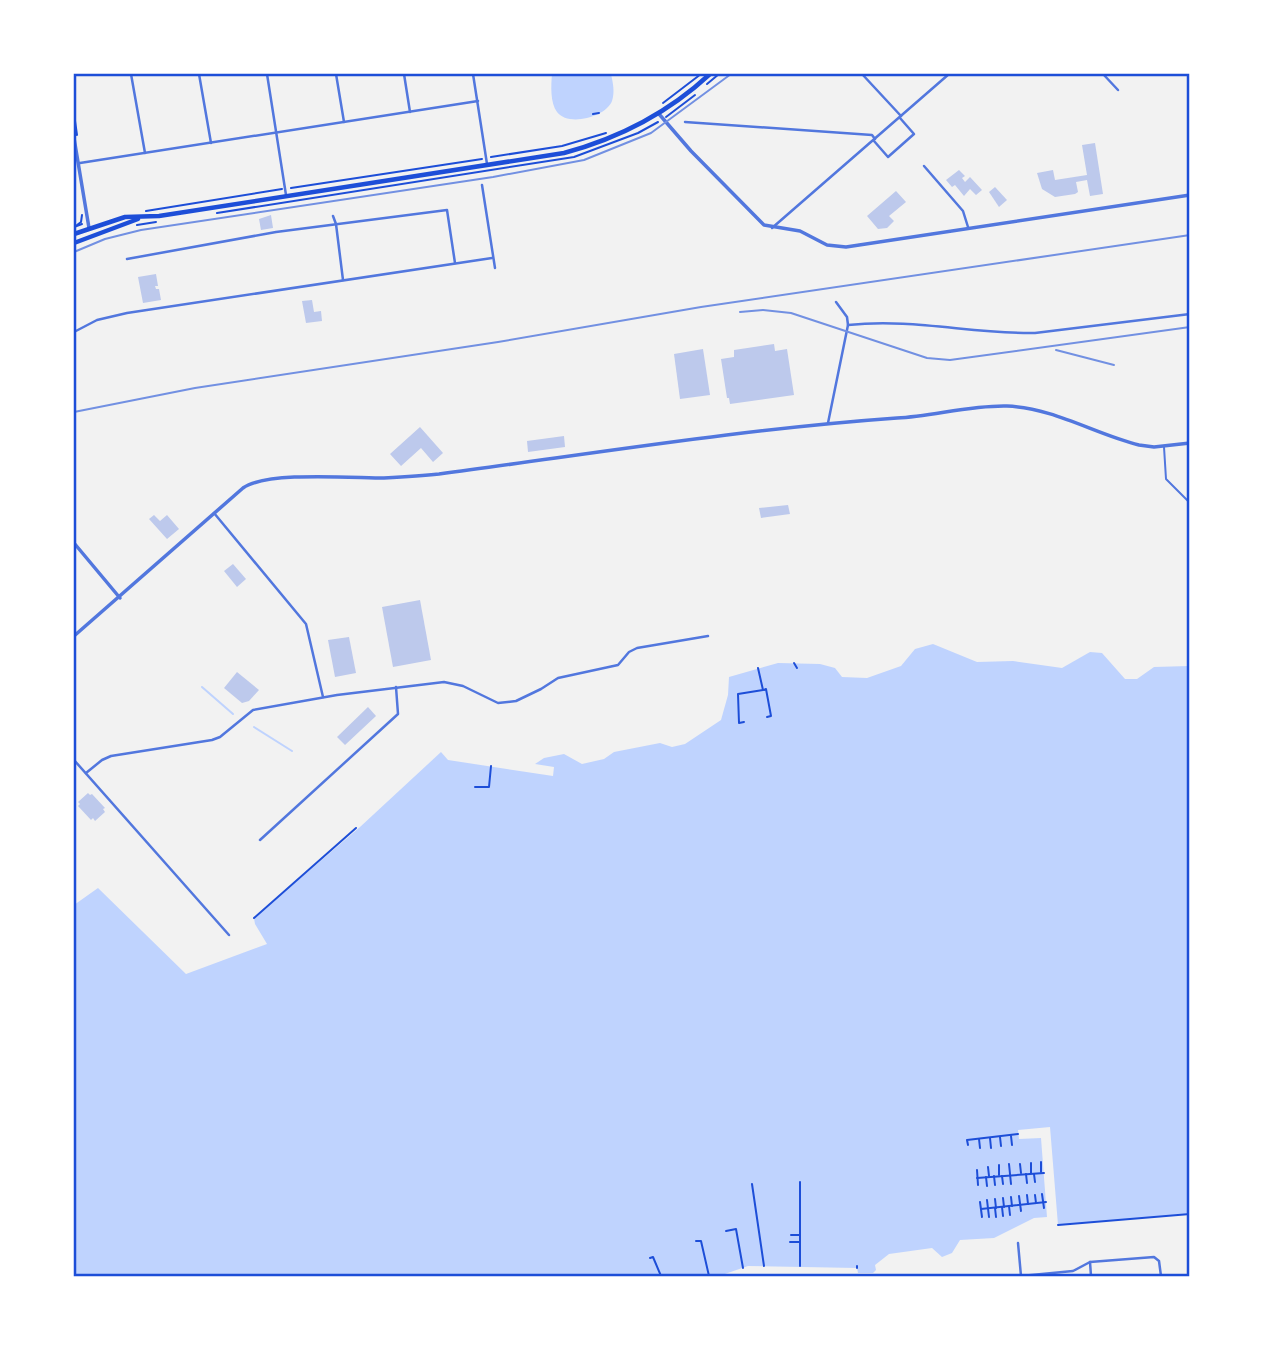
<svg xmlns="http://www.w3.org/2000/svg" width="1263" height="1350" font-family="Mulish,sans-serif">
<rect width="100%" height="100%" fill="#f2f2f2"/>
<!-- water -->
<g fill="#bfd3fe">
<path d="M552,74H611C613,83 615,92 612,101C606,117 568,127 557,112C550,103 551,85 552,74Z"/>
<path d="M933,644L977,662L1013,661L1062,668L1090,652L1102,653L1125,679H1137L1154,667L1189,666V1214L1058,1225L1050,1127L1018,1130L1019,1139L1041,1138L1047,1217L1034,1218L994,1238L960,1240L952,1253L942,1257L932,1248L889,1254L875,1265L876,1270L873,1273H858L857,1268L748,1266L719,1276H74V905L98,888L186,974L267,944L255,924L254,918L360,827L441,752L448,760L553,776L554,767L535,764L544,758L564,754L582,764L604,759L614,752L660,743L672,747L685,744L721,720L728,695L729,677L778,663L820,664L835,668L842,677L867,678L901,666L915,649Z"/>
</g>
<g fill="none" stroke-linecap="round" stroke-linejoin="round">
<!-- stream -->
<g stroke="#bfd3fe" stroke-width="2">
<path d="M202,687L233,714"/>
<path d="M254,727L292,751"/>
</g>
</g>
<!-- building -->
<g fill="#bdc9ec">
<path d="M1095,143L1103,194L1090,196L1087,180L1076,182L1078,192L1075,194L1055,197L1042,189L1037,173L1053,170L1055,180L1087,175L1082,145Z"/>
<path d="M959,170L965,176L962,178L965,182L970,177L982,190L976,195L970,189L964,196L955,185L952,187L946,180Z"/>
<path d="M995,187L1007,200L999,207L989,192Z"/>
<path d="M896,191L906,202L889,216L894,221L887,228L878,229L867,216Z"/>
<path d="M271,215L273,228L261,230L259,219Z"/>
<path d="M156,274L158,286H155L156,289H159L161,300L143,303L138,277Z"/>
<path d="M312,300L314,312L321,311L322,321L306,323L302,301Z"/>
<path d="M774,344L775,351L787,349L794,395L730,404L729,398H727L721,359L734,357V350Z"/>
<path d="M703,349L710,395L680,399L674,354Z"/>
<path d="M420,427L443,453L433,462L421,448L401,466L390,454Z"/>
<path d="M564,436L565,447L528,452L527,441Z"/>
<path d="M788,505L790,514L761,518L759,508Z"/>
<path d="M154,515L160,521L167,515L179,529L167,539L149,519Z"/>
<path d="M233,564L246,579L237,587L224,571Z"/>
<path d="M420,600L431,660L393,667L382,607Z"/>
<path d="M349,637L356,673L335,677L328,640Z"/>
<path d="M237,672L259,690L249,701L242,703L224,688Z"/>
<path d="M368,707L376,716L345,745L337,737Z"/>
<path d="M88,793L90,795L92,794L105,808L103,809L105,812L95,821L93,818L91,820L78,806L80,804L78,802Z"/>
</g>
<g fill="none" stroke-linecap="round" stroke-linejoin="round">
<!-- path -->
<g stroke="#1d4ed8" stroke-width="2">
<path d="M707,84L719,74"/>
<path d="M663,103L701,74"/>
<path d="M74,114L77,135"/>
<path d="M593,114L599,113"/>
<path d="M666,117L695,95"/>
<path d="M491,157L562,146L606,133"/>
<path d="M291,188L482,159"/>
<path d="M146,211L282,189"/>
<path d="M217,213L574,157L638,133L658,122"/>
<path d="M77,225L81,222L82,215"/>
<path d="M137,225L156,222"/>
<path d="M74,227L82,224"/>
<path d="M794,663L797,668"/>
<path d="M764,690L766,689L771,716L767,717"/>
<path d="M744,722L739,723L738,694L763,690L758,668"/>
<path d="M475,787H489L491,766"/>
<path d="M254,918L356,828"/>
<path d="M1011,1136L1012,1145"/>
<path d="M1000,1137L1001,1146"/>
<path d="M990,1138L991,1148"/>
<path d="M979,1139L980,1148"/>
<path d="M968,1145L967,1140L1018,1134"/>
<path d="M1041,1162V1172"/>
<path d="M1031,1163V1173"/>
<path d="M1009,1164L1011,1184"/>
<path d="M1020,1164L1021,1173"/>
<path d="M999,1165V1175"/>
<path d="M988,1167L989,1176"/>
<path d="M977,1170L978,1185"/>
<path d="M1026,1174L1027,1183"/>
<path d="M1034,1174L1035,1182"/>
<path d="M994,1176L995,1185"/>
<path d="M1002,1176L1003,1184"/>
<path d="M986,1177L987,1186"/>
<path d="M977,1178L1044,1173"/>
<path d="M800,1182V1266"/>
<path d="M752,1184L764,1266"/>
<path d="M1042,1194L1044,1208"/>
<path d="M1027,1195L1028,1204"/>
<path d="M1035,1195L1036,1203"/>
<path d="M1019,1196L1021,1211"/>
<path d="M1011,1197L1012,1206"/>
<path d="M1003,1198L1004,1207"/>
<path d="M995,1199L996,1208"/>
<path d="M987,1200L989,1217"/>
<path d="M980,1202L982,1217"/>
<path d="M1009,1206L1010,1215"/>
<path d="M1002,1207L1003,1216"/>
<path d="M995,1208L996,1217"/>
<path d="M981,1209L1046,1202"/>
<path d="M1058,1225L1190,1214"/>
<path d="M726,1231L736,1229L743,1268"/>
<path d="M791,1235H799"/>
<path d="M696,1241H701L709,1276"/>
<path d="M790,1242H799"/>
<path d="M650,1258L653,1257L661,1276"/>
<path d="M857,1266V1268"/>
</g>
<!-- service -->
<path stroke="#5277de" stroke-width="2" d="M1164,447L1166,479L1190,503"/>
<!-- minor -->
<g stroke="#5277de" stroke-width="2.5">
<path d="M131,74L145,153"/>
<path d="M199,74L211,143"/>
<path d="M267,74L286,195"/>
<path d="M336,74L344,122"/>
<path d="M404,74L410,112"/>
<path d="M473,74L487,164"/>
<path d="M862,74L901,116"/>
<path d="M1103,74L1118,90"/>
<path d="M685,122L872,135L875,139"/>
<path d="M874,141L888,157L914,134L900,118"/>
<path d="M80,163L478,101"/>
<path d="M924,166L963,211L968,227"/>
<path d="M482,185L495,268"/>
<path d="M333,216L336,224L343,280"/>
<path d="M772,228L949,74"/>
<path d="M127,259L276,232L447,210L455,263"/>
<path d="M848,325C913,318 972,334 1035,333L1190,314"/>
<path d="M74,332L97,320L127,313L492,258"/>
<path d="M828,423L848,325L847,317L836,302"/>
<path d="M214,513L306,624L323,697"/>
<path d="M74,760L229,935"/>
<path d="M86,773L102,760L111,756L212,740L220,737L253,710L337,695L444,682L463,686L498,703L516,701L541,689L558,678L618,665L629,652L637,648L708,636"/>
<path d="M260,840L398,714L396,687"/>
<path d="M1018,1243L1021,1276"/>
<path d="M1090,1262L1091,1276"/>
<path d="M1021,1276L1073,1271L1090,1262L1154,1257L1159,1261L1161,1276"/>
</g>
<!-- tertiary -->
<g stroke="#5277de" stroke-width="3.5">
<path d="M659,114L691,151L764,225L800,231L827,245L846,247L1190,195"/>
<path d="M74,138L89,228"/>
<path d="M74,543L120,598"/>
<path d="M74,636L243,488C266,471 353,478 384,478C402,477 420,476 439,474C591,454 743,429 897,418C933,416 971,405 1007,406C1054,408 1095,434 1139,445L1154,447L1190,443"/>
</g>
<!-- primary -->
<g stroke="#1d4ed8" stroke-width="4.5">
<path d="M74,234L125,217L159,216L564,153C620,138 668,113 710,74"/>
<path d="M74,243L138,219"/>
</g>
<!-- tram -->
<path stroke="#7290e2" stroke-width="2" d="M74,252L105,239L141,230L493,177L584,160L651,133L731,74"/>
<!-- rail -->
<g stroke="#7290e2" stroke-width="2">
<path d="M740,312L763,310L791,313L927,358L950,360L1190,327"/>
<path d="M1056,350L1114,365"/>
<path d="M74,412L195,388L498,342L701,307L1190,235"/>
</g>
</g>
<!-- border -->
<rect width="1263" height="1350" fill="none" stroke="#ffffff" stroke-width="150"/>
<rect x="75" y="75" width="1113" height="1200" fill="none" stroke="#1d4ed8" stroke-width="2.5"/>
</svg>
